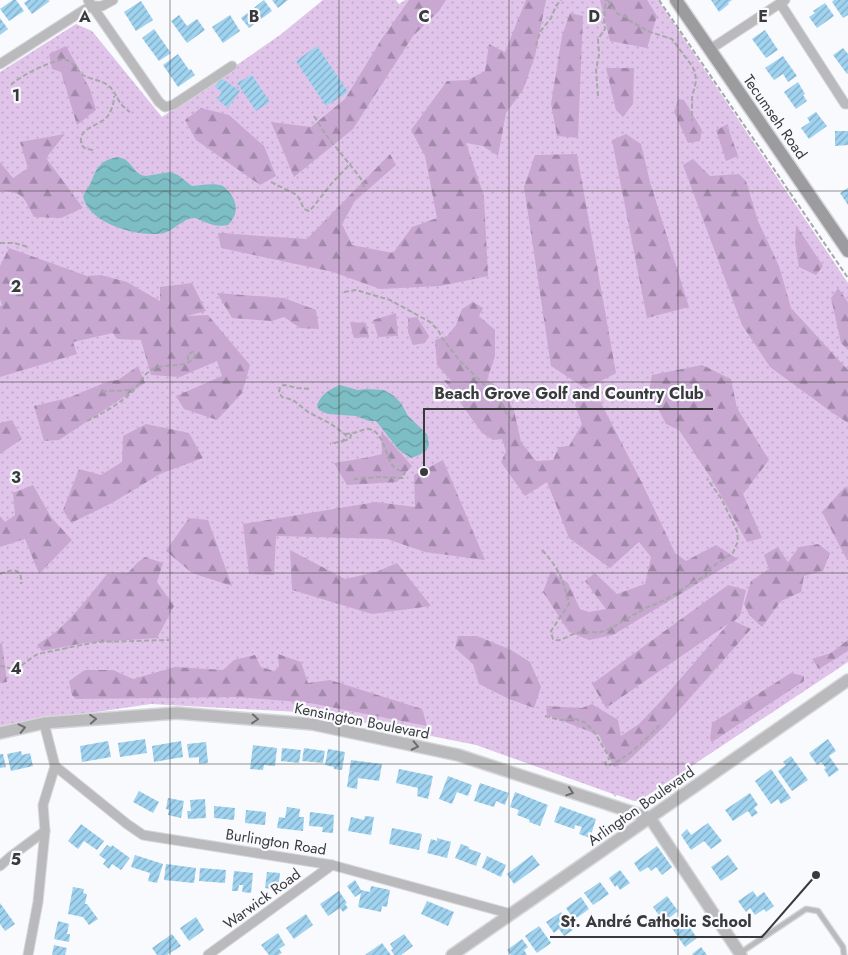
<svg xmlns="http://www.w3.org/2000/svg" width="848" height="955" font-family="Jost,sans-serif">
<defs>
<pattern id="grass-dots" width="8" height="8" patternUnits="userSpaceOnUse" patternTransform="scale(1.25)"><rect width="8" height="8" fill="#e0c4e9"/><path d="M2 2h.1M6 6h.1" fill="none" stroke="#c1a9c9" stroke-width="1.8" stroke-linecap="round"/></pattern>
<pattern id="forest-firs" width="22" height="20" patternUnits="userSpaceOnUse" patternTransform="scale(1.25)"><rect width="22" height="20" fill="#c8a8d1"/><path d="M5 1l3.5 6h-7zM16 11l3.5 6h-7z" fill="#a38aab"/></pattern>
<pattern id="water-waves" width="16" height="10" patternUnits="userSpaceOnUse" patternTransform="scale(1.25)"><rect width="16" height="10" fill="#7dbec4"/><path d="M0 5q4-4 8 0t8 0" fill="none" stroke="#679ba0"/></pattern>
<pattern id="building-hatch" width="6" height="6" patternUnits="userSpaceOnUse" patternTransform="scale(1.25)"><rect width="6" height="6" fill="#a0d3f0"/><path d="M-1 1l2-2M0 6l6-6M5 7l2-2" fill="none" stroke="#83acc4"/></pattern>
</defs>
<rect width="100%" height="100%" fill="#f8fafd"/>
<!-- grass -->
<path fill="url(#grass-dots)" d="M323,0H396L399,4L405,0H658L848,283V662L639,801H634L617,795L615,797L613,794L476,745L316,713L151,704L0,726V72L76,24L92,31L162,117L280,35Z"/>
<!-- forest -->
<g fill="url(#forest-firs)">
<path d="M409,0H446L439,11L413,36L353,129L294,177L271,122L311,127L345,99L381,40Z"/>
<path d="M526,0H546L535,56L523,90L506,113L498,156L483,146L466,143L484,196L488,276L441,286L380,289L333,272L221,248L218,233L307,239L390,154L396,165L355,201L342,224L352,245L393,253L412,227L437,218L425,156L411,130L447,81L468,80L485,71L489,44L505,52Z"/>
<path d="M600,0H647L657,16L647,48L610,41Z"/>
<path d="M570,13L583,16L578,138L557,136L551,104L562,36Z"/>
<path d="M66,46L90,89L96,110L77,125L61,72L52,69L49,54Z"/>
<path d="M606,68H634L633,104L623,117L616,110Z"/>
<path d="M678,99L684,100L702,130L700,141L688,143L674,112Z"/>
<path d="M201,108L229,115L264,146L276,176L260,185L196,140L185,120Z"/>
<path d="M728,124C729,135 735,145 738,156L726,161L716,130Z"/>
<path d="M65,134L46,158L83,208L61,218L34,217C23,196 24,193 0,190V162L13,178L28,168L20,142Z"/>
<path d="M626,134L641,144L650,182L689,307L647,318L612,140Z"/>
<path d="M577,154L616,373L586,389L551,366L524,187L535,155Z"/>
<path d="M693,159L710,176L739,174L746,181L758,221L779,266L791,308L848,370V423L830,411L770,367L742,325L683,165Z"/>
<path d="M796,225L823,266L816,275L799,267L795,243Z"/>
<path d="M9,248L87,276L101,275L127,282L160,301V287L192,283L206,311L187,316L208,315L250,365L242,393L217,420L184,409L176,396L222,376L217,361L180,377L151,375L141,340L117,339L113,333L73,342L77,354L0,377V306L2,305L0,299V266Z"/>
<path d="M838,288L848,302V350L841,343L831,298Z"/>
<path d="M217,293L284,298L316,310L319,329L300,328L284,317L272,321L232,318Z"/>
<path d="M473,302L483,308L479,316L495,330V356L487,380L500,388L514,410L521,442L536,461L553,460L559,447L569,446L582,424L575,405L582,390L597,395L641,481L675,553L686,561L716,545L738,559L613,635L589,640L569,632L543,592L551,571L568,583L580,609L589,612L606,609L585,581L595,573L617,594L645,584L651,557L639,542L610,568L569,538L547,482L525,496L501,462L506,451L502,439L493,440L482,433L444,380L451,381L437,365L435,340L447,336L456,325L462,309Z"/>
<path d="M396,313L398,336L378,337L373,320Z"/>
<path d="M417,317L429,336L425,343L413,345L408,332V318Z"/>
<path d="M350,322L366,323L369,337L354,338Z"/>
<path d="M702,365L731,379L737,408L769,460L743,494L762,538L747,542L711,478L679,430L666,424L649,391L652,375Z"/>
<path d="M138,366L145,383L59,440L44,441L34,406L68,398L109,381L118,380Z"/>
<path d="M12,420L22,439L0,454V423Z"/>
<path d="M146,424L189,433L203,458L160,474L112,503L71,523L63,510L79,469L101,475L122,462L123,436Z"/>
<path d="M381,431L412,466L397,482L347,485L334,463L365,458L382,454Z"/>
<path d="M443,460L485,560L425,552L387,539L276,536L274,575L249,574L243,524L376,502L415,507L414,475Z"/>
<path d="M33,485L51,517L72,540L39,574L25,539L0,547V516L5,522L15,515L13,493Z"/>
<path d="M845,487L848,488V560H847L822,512Z"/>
<path d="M189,518L208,520L232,586L192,573L166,551Z"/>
<path d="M818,544L830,553L823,571L804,576L801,592L781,601L762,627L749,615L744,604L751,581L769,569L764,555L778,547L788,562L799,547Z"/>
<path d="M290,550L345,579L376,572L397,563L431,606L372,614L292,590Z"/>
<path d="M145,557L163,563L157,582L174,606L157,638L84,643L42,651L37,645C42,641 48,638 53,634C72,619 92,593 107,574L128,573L137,563Z"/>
<path d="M728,585L746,590L740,616L734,621L751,629L665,726L627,762L614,767L599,735L547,715L546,706L582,708L592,704L618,720L621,736L639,724L661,701L728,624L606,708L592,684Z"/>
<path d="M458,636H477L511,650L530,662L541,687L534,708L509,699L479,684L473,664L455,648Z"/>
<path d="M848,640V651L819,669L812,659L831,653Z"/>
<path d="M0,643L2,644L7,682L0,683Z"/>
<path d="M278,654L301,662L308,683L330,680L422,709L427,726L310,703L239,697L76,699L72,695L69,681L85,670H113L133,679L175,667L223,670L234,660L255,655L261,667L274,671L279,667Z"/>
<path d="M791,673L804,676V681L712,742L710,739L712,723Z"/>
</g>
<!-- water -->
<g fill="url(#water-waves)">
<path d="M117,157C122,158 126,159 129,163C135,169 137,175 146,176L170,172L178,175L192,186C201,185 211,183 220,185C225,186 227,190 230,193C238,204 238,215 228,225C218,227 212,225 202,221C202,221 196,218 195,218C184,217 175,230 164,233C139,238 88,224 83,196C86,190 91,184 93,177C98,165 103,160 117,157Z"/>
<path d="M340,385L358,390L366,389L384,390L394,396L401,403L408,416L427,434L429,445L426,451L419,455L411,458L399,450L376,421H369L356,416L328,414L319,410L317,405C322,393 329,390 340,385Z"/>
</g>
<!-- building -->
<g fill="url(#building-hatch)">
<path d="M13,0H16L24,11L9,21L0,9Z"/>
<path d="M28,0H48L50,1L32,14L24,3Z"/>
<path d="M264,0L272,11L249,28L241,18Z"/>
<path d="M272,0H288L278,8Z"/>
<path d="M711,0H732L728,3L729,4L719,12Z"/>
<path d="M834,0H848V15L843,18L832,2Z"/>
<path d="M141,1L153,20L136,31L124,12Z"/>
<path d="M825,3L834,16L817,28L809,17L815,13L813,11Z"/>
<path d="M179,15L187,26L197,19L205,30L187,43L171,21Z"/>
<path d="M230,15L240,31L223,43L212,27Z"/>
<path d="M0,18L8,29L0,35Z"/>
<path d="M154,29L171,53L159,61L142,38Z"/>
<path d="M765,30L778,50L766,58L752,39Z"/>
<path d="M317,46L348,92L326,106L296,61Z"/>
<path d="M843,48L848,54V73L847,74L833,55Z"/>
<path d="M178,54L189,70L191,69L195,75L178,87L163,65Z"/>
<path d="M783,56L797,76L788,82L783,74L774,80L765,68Z"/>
<path d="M252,75L270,102L256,111L237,83Z"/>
<path d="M221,78L240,91L228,108L217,99L222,92L215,87Z"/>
<path d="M798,82L805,94L803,95L807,101L796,109L784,92Z"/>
<path d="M816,112L827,126L809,139L801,128L810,122L807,118Z"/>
<path d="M835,131H848V145L835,146Z"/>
<path d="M848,188V205L840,193Z"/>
<path d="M145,739L147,753L120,757L118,743Z"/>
<path d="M828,739L836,751L829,756L839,770L829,777L824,769L826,768L821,762L817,765L809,753Z"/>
<path d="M108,741L111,757L82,762L80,746Z"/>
<path d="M181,741L183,757L154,762L152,746Z"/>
<path d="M206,742L208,763L199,764V757L189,758L187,744Z"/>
<path d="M253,745L277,748L275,766L264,765L263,770L250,769Z"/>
<path d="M282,748L301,750L299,763L281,761Z"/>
<path d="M304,748L325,751L323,763L302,761Z"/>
<path d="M328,749L345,752L342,770L334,769V767L325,765Z"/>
<path d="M21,751L22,755L30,753L33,766L11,771L7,754Z"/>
<path d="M0,754H3L6,767L0,768Z"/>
<path d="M791,756L808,780L792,791L778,771L786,765L783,762Z"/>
<path d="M351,760L382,764L379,781L358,778L357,789L347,787Z"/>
<path d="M399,769L433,776L428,799L417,796L418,788L396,783Z"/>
<path d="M771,769L791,798L781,804L778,799L771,804L755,781Z"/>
<path d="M448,776L472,785L468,796L457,792L452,804L439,799Z"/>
<path d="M480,783L509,793L505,805L496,801L494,807L474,801Z"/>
<path d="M139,791L159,802L153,813L133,802Z"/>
<path d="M515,792L548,805L540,826L529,822L530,820L517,815L519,810L510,807Z"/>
<path d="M750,793L758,805L754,808L758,813L752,817L748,811L733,821L725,810Z"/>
<path d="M168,798L184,801L181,818L168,815L169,810L166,809Z"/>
<path d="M205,799L206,818L188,819L187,811H191L190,800Z"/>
<path d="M214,806L235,808L234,820L214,818Z"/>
<path d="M560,806L596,819L590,838L579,834L582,827L575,825L574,829L554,822Z"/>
<path d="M287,807L300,809L299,817H304L303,831L277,828L279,817L285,818Z"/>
<path d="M246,810L266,812L265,825L245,823Z"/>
<path d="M310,812L334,815L333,833L322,832L323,827L309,826Z"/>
<path d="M365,816L374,817L371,835L348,831L351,817L364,820Z"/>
<path d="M708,823L722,841L711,849L704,841L691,850L681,835L687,829L691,835Z"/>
<path d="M81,824L104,841L97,850L84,841L78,849L68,841Z"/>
<path d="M392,828L422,834L419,850L389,844Z"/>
<path d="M437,838L451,842L447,858L427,853L431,839L437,841Z"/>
<path d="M461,844L469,847V849L481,853L476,866L455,858Z"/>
<path d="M107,845L111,847L112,845L130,858L121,870L112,864L109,869L103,864L106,860L99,855Z"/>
<path d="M657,846L672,867L662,875L656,867L651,871L648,867L640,872L634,863Z"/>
<path d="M135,855L163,864L157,883L148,881L150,873L131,867Z"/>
<path d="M532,855L540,865L514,884L507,874Z"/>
<path d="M728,855L738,869L721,881L711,867Z"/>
<path d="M487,856L506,865L501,877L482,868Z"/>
<path d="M166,864L196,868L194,883L164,880Z"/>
<path d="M200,868L226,870L225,883L199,881Z"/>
<path d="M620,870L630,883L620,890L617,885L615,887L609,878Z"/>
<path d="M234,871L253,873L251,893L242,892L243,885H239L238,891H232Z"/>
<path d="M267,872L280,873L278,890L265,888Z"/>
<path d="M355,880L361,890L370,892L371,886L390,890L387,907L382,906L381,912L358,907L361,893L355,897L347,886Z"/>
<path d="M600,882L609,894L593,905L584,893Z"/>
<path d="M73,887L84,889L83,893L87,894L85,904H87L98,919L89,925L83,917L68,914Z"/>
<path d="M339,891L347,903L345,904L348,908L343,912L340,908L328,916L320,904Z"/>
<path d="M753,891L757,897L764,892L774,906L766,912L764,909L755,915L750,908L746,912L738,901Z"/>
<path d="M667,896L678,911L664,922L653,907Z"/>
<path d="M581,897L589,909L574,920L566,908Z"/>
<path d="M427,901L454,912L448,926L421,914Z"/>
<path d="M0,903L15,924L5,931L0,924Z"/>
<path d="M561,912L573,930L564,936L559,929L554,933L546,922Z"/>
<path d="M306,914L313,925L294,939L286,928Z"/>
<path d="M196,917L204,930L189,941L180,928Z"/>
<path d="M684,919L697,938L685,947L671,927Z"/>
<path d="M58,921L69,924L67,934H70L69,942L54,939Z"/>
<path d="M539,926L551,943L537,953L525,936Z"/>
<path d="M278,933L285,945L279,949L282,953L278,955H269L261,945Z"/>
<path d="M172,934L181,946L167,955H157L152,948Z"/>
<path d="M404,934L413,946L401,955H394L391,950L393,949L390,944Z"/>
<path d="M522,939L528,947L524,950L527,955H511L507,950Z"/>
<path d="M382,943L391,955H365Z"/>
<path d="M54,945L67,948L65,955H52Z"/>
<path d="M701,947L707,955H693L692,954Z"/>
</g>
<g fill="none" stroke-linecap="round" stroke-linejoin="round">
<!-- service casing -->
<g stroke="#d6d7da" stroke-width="7">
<path id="service" d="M740,953L806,909L818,911L843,947L844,955"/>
</g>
<!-- minor casing -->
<g stroke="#d6d7da" stroke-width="11">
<g id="minor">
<path d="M88,0L159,102L165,107L173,105L232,66"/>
<path d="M780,3L845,104H848"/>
<path d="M709,50L785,0"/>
<path d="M0,64L84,10L92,6H102L113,0"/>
<path d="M55,766L127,824L143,835L332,865L511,914"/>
<path d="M0,866L10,857L45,831"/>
<path d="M28,955L38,902L45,831L43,805L55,766L44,723"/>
<path d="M208,955L332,865"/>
</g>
</g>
<!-- tertiary casing -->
<g stroke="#d6d7da" stroke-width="14">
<g id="tertiary">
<path d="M0,733L44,723L177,713L312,724L458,755L650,818"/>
<path d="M650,818L741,955"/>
<path d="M452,955L848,680"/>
</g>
</g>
<!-- secondary casing -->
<g stroke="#d6d7da" stroke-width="15">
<path id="secondary" d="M676,0L848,251"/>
</g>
<!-- path -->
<g stroke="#a6a8aa" stroke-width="2" stroke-dasharray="5 2.5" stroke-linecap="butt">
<path d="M608,0L611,6L618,14L627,17L630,21L650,32L672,39L692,66L695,72L696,81L692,98V121"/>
<path d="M659,0L848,278"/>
<path d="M536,46L540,32L551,18L556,6L561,0"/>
<path d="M11,85C18,77 57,57 66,60C74,62 77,71 83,75C91,80 104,80 111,88C118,97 118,104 130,112"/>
<path d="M598,96L596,70L599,55L598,39L605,29L604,19L606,0"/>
<path d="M314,116L326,135L359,176L363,182L364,189"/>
<path d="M93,150C87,149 82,149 81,142C79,128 98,126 106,118C111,113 114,104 114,96"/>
<path d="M271,182L295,194L299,198L304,209L309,211L313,207L332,183L351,163"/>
<path d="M0,243H14L28,247"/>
<path d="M344,292L356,290L390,300L430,322L438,330L442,338L460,361L498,398L504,410L511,419"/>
<path d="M309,389L298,388L284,385L280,387L279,392L282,397L293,400L308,412L331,424L346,435L343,441L330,444"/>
<path d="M102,392C112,389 124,393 133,388"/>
<path d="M87,421C102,414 119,404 132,392C139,385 144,373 153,369C166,362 187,370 195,356V353L193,352L188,354V362"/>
<path d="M345,434C349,434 353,433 357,432C360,431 364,429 368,429C384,430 385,457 394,467C397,470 401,471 405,472L403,478H400L380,477L354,479"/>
<path d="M343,441L350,439L351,435L350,434"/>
<path d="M542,550C555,564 561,574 566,592C567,597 569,599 569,604L551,631V633L553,639C561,643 566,636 574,634C584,630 595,634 605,631C618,625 629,617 642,610C651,605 661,603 670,597C682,590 693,581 706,576V571L733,553L738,541L737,531L721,498L707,479"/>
<path d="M0,574C11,569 23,567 21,584"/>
<path d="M0,666C5,666 8,668 13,669C19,669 31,657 38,654L81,645L98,642L169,640"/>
<path d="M545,716L560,720L576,719L586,723L594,732L608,755L610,758L605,763L607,766C626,760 646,739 660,725"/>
</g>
<!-- service -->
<use href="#service" stroke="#bababc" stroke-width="4.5"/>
<!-- minor -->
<use href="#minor" stroke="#bababc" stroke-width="9"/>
<!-- tertiary -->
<use href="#tertiary" stroke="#bababc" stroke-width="11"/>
<!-- secondary -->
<use href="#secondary" stroke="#9c9b9e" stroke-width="12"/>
</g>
<!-- one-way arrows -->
<defs><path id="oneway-chevron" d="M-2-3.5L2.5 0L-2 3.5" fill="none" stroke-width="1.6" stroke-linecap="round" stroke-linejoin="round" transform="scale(1.25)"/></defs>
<g stroke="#6d6d6f">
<use href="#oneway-chevron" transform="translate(93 719) rotate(-4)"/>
<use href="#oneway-chevron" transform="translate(255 719) rotate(5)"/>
<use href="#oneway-chevron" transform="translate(22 728) rotate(-13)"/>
<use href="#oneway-chevron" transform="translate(415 746) rotate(12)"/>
<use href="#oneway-chevron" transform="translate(570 792) rotate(18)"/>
</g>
<!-- grid -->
<path fill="none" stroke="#3a3a3c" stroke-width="1" stroke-opacity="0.55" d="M170,0V955M339,0V955M509,0V955M678,0V955M0,191H848M0,382H848M0,573H848M0,764H848"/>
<g text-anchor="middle" stroke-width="4.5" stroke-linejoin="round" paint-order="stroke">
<!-- street labels -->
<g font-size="15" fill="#3a3a3c" stroke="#f8fafd">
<text transform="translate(775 117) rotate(55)" y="5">Tecumseh Road</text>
<text transform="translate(362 721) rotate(11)" y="5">Kensington Boulevard</text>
<text transform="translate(641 806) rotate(-35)" y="5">Arlington Boulevard</text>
<text transform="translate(276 842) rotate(9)" y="5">Burlington Road</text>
<text transform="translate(262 899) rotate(-36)" y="5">Warwick Road</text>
</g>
</g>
<g font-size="16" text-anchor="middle" font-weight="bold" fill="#3a3a3c" stroke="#f8fafd" stroke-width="4.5" stroke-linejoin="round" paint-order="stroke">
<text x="85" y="22">A</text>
<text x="254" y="22">B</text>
<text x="424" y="22">C</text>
<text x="594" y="22">D</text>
<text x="763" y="22">E</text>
<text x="16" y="101">1</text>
<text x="16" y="292">2</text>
<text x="16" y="483">3</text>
<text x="16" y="674">4</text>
<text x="16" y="865">5</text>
</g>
<!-- callouts -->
<path fill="none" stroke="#3a3a3c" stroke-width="2" d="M424 472L424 409H713M816 875L762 937H550"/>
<g fill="#3a3a3c" stroke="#f8fafd" stroke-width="2">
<circle cx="424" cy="472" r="5"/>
<circle cx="816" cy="875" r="5"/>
</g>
<g font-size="16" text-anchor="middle" font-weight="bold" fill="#3a3a3c" stroke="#f8fafd" stroke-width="4.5" stroke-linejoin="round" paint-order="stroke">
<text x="569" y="399">Beach Grove Golf and Country Club</text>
<text x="656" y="927">St. André Catholic School</text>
</g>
</svg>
